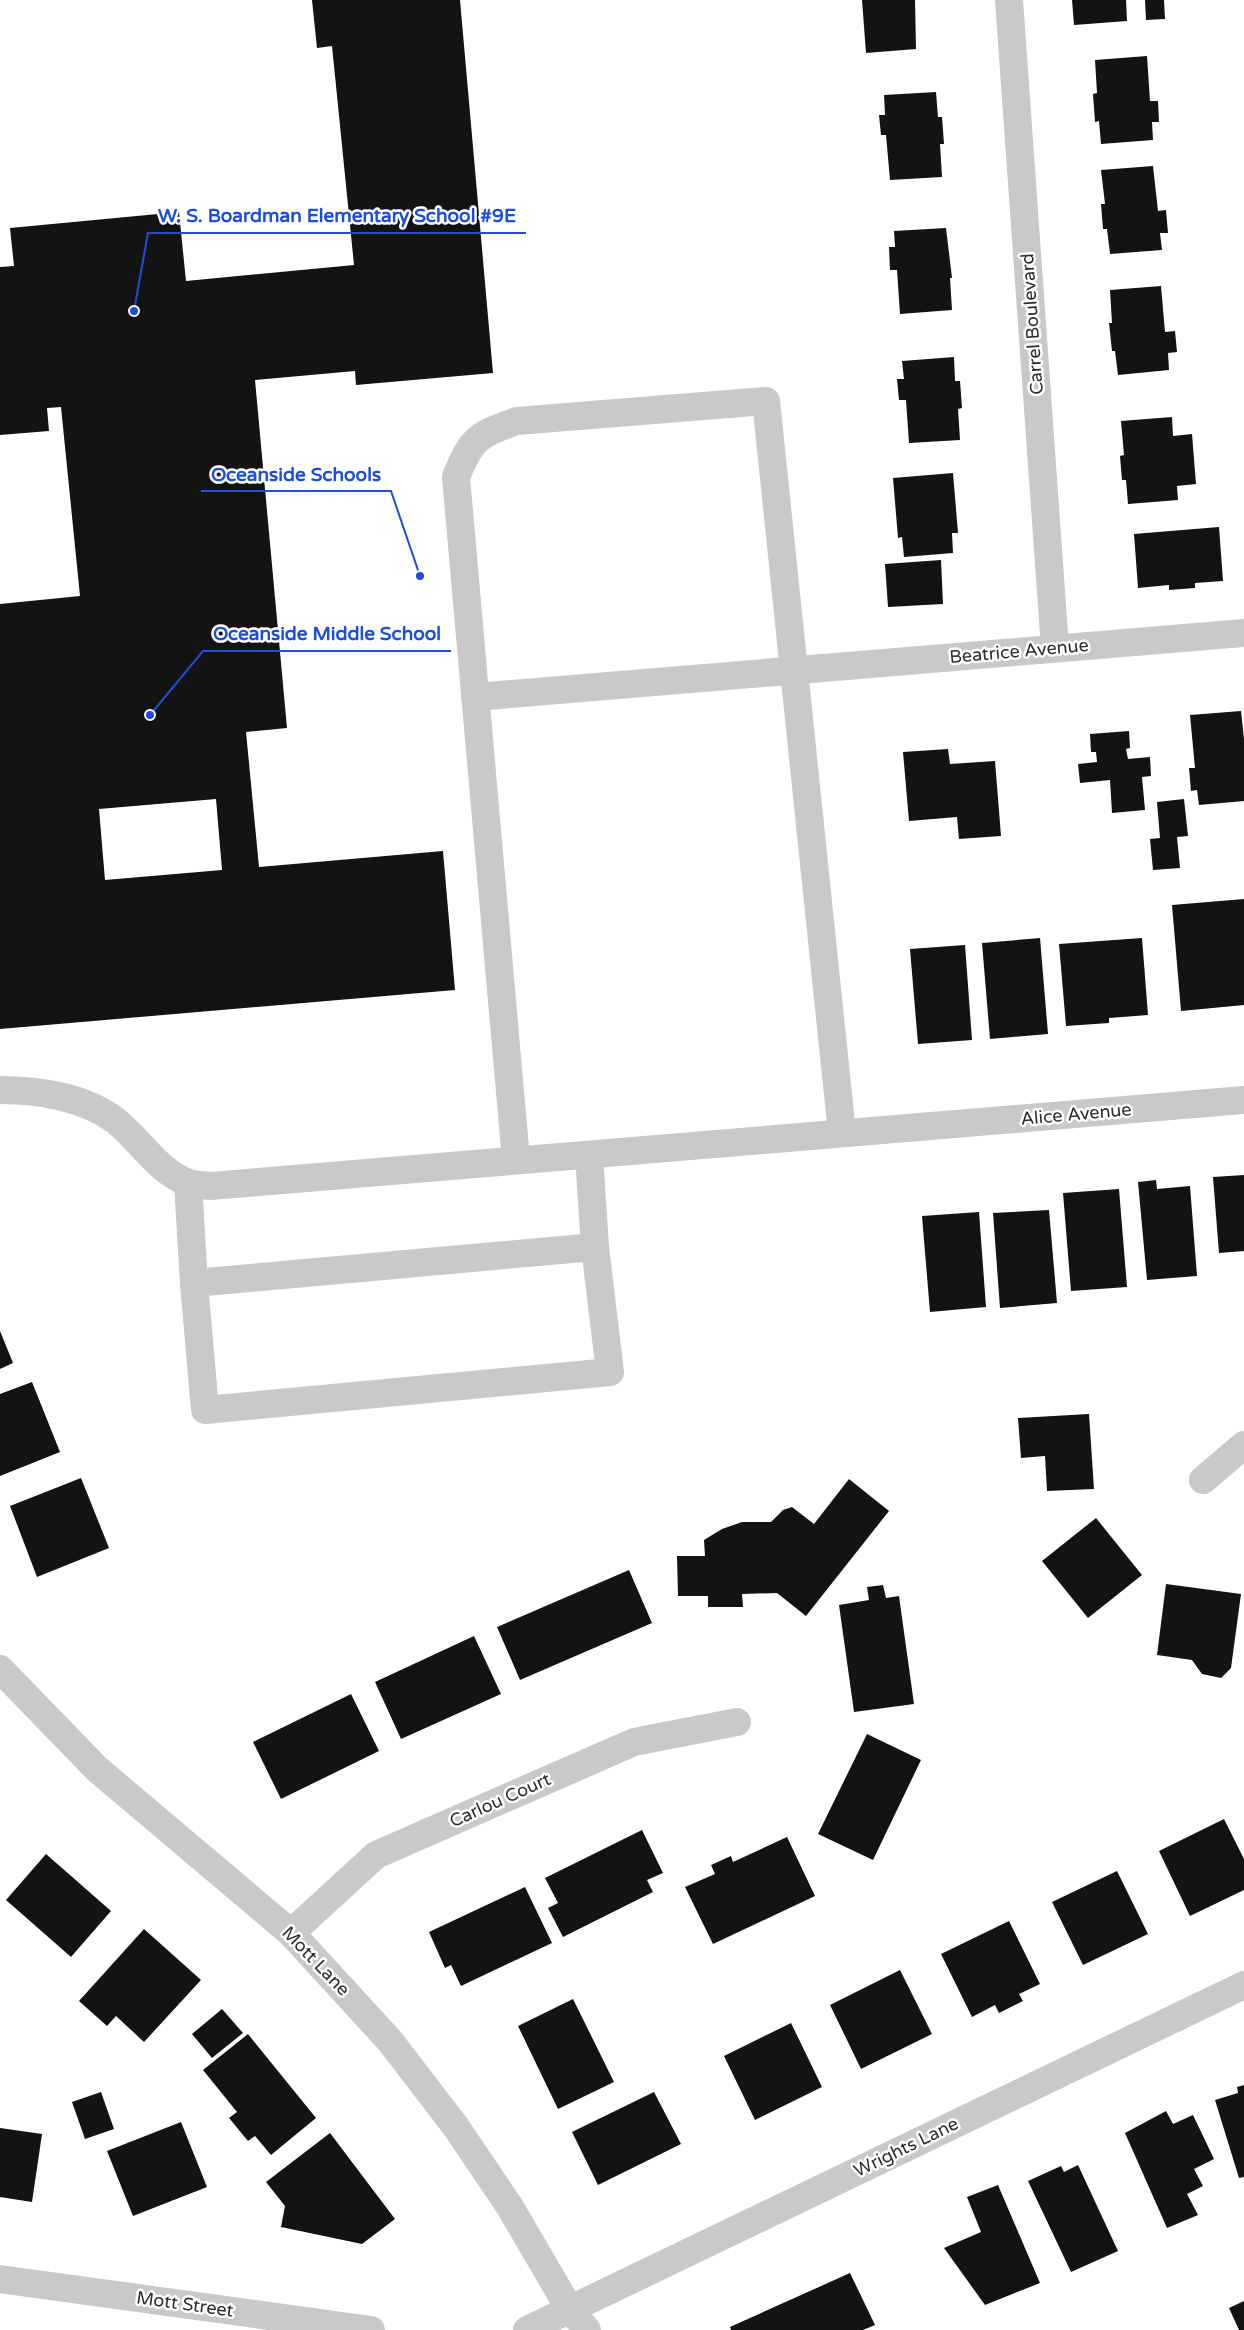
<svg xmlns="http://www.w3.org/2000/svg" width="1244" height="2330" viewBox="0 0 1244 2330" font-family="'Varela Round',sans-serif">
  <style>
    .building { fill: #131313; fill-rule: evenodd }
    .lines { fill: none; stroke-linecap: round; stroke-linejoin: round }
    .minor { stroke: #c9c9c9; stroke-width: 28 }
    .labels { text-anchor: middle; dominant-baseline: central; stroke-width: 5; stroke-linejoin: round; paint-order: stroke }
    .street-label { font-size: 18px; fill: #2c2c2c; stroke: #fff }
    .leader { fill: none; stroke: #1d4ed8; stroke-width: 2 }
    .callout-dot { fill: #1d4ed8; stroke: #fff; stroke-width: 2 }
    .callout-label { font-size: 19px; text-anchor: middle; font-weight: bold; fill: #1d4ed8; stroke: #fff; stroke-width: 5; stroke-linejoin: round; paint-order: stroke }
  </style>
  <rect width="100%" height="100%" fill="#fff"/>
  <g class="building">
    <path d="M312,0H460L493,373L356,385L355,371L255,380L287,728L246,732L259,867L443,851L455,990L0,1029V604L80,596L61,407L47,408L49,431L0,435V267L14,266L10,228L179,212L186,281L354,265L332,46L317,48ZM216,799L222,870L105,880L99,809Z"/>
    <polygon points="862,0 915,0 916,49 866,53"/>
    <polygon points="1072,0 1126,0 1127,21 1074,25"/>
    <polygon points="1145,0 1164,0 1165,19 1146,20"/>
    <polygon points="1147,56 1150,101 1158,101 1159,122 1152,122 1153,140 1101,144 1099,121 1095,122 1093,94 1097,93 1095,60"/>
    <polygon points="936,92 938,117 942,117 944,144 940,144 942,177 890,180 886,135 881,135 879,115 885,115 884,95"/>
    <polygon points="1153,166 1158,211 1166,210 1168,233 1160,233 1162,250 1110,254 1107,229 1103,229 1101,204 1105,204 1101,170"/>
    <polygon points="946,228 952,278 950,278 952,310 900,314 897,270 890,270 889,247 895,247 894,231"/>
    <polygon points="1161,286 1165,332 1175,331 1177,352 1168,353 1169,370 1118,375 1115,351 1112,351 1109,323 1112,323 1110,290"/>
    <polygon points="954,357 955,381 960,381 962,408 958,409 960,440 909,443 906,400 899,400 897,379 904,379 902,361"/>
    <polygon points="1172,417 1173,436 1192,434 1196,484 1177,486 1178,500 1128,504 1126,480 1122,480 1120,456 1124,455 1121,421"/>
    <polygon points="953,473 958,533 952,533 953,553 904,557 902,537 898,538 893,478"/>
    <polygon points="1219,527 1223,581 1195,583 1195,588 1169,590 1169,585 1138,588 1134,534"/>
    <polygon points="941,560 943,604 888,607 885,564"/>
    <polygon points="1241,711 1244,739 1244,801 1199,805 1197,790 1191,791 1189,768 1195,768 1190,715"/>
    <polygon points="1129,731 1130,748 1126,749 1128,759 1150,757 1151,776 1142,777 1145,810 1112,813 1110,780 1080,783 1078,764 1097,762 1096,752 1091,752 1090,734"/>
    <polygon points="948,749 950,764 995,761 1001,836 959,839 957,817 909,821 903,752"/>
    <polygon points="1184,799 1188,836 1177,837 1180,868 1153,870 1150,839 1160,838 1157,802"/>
    <polygon points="1244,899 1244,1005 1181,1011 1172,905"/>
    <polygon points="1040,938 1048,1034 990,1039 982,943"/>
    <polygon points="1142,938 1148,1015 1109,1018 1109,1023 1066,1026 1059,944"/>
    <polygon points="965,945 972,1040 918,1044 910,949"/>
    <polygon points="1244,1175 1244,1251 1219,1253 1213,1177"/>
    <polygon points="1156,1180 1157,1189 1190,1186 1197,1276 1147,1280 1138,1182"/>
    <polygon points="1119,1189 1127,1287 1071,1291 1063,1193"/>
    <polygon points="1049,1210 1057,1303 1000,1308 993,1213"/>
    <polygon points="979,1212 986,1307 930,1312 922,1216"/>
    <polygon points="0,1331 13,1363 0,1369"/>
    <polygon points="32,1382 60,1452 0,1476 0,1394"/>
    <polygon points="1089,1414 1094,1489 1047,1491 1045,1456 1021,1458 1018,1418"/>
    <polygon points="81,1478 109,1548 37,1577 10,1506"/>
    <polygon points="849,1479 889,1511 806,1616 777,1593 742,1594 743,1607 708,1607 708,1596 678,1596 677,1556 705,1556 704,1540 722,1529 742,1522 771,1522 783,1510 792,1507 814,1524"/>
    <polygon points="1096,1518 1142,1575 1088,1618 1042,1561"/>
    <polygon points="629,1570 652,1623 520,1680 497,1627"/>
    <polygon points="1166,1584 1241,1594 1231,1668 1221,1678 1202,1674 1192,1660 1157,1655"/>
    <polygon points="883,1585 886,1598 899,1596 914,1704 854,1712 839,1605 869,1600 867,1587"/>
    <polygon points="474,1636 501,1694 401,1739 375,1682"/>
    <polygon points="351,1694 379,1751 281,1799 253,1742"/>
    <polygon points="867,1734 921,1760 873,1860 818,1834"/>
    <polygon points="1224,1819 1244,1859 1244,1890 1190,1916 1159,1851"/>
    <polygon points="642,1830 663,1873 647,1880 653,1892 563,1937 548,1908 558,1903 545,1878"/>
    <polygon points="787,1837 815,1896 713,1944 685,1887 715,1874 711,1865 731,1856 733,1862"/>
    <polygon points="46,1854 111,1911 71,1957 6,1900"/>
    <polygon points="1117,1871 1148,1934 1083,1965 1052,1902"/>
    <polygon points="525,1887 552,1943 461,1986 451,1965 445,1968 429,1932"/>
    <polygon points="1009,1921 1040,1984 1019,1994 1023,2001 999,2013 995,2005 972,2017 941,1954"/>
    <polygon points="144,1929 201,1980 144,2042 116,2016 107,2026 79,2001"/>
    <polygon points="900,1970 932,2034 861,2069 830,2005"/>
    <polygon points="573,1999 614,2082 558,2109 518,2026"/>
    <polygon points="222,2009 243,2033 212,2058 192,2034"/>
    <polygon points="791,2023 822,2087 755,2120 724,2056"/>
    <polygon points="248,2034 316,2118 271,2155 255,2136 248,2141 229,2118 237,2112 203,2070"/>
    <polygon points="1244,2085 1244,2177 1239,2178 1215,2100 1238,2093 1237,2087"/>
    <polygon points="101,2092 114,2129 85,2139 72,2102"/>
    <polygon points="654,2092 681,2144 598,2185 572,2132"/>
    <polygon points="1166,2111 1173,2124 1193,2115 1214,2159 1194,2169 1203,2186 1187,2194 1198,2215 1167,2228 1125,2133"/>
    <polygon points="181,2122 207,2187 133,2216 107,2151"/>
    <polygon points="0,2128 42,2134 32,2202 0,2197"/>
    <polygon points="330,2133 395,2219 362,2244 281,2227 285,2206 266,2182"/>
    <polygon points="1078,2165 1118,2251 1071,2272 1028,2181 1061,2166 1064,2172"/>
    <polygon points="998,2185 1040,2283 985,2305 944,2248 981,2232 967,2197"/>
    <polygon points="850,2273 875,2325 863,2330 731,2330 730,2327"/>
    <polygon points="1244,2301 1244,2330 1239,2330 1229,2308"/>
  </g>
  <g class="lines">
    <g class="minor">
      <polyline points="1009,0 1055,648"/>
      <polyline points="475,697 1244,633"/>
      <path d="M0,1090C39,1090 85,1097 116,1121C140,1140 159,1173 189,1183C195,1185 204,1185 211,1186L1244,1100"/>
      <polyline points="589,1155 595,1247 610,1372 205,1410 194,1283 595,1247"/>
      <path d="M516,1160L456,477C472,437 478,435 517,421L766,401L842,1133"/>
      <polyline points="188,1183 194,1283"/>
      <polyline points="1203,1480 1244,1445"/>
      <polyline points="0,1669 97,1769 291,1933 390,2041 456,2127 510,2207 569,2308 587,2330"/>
      <polyline points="291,1933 376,1855 634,1742 737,1722"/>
      <polyline points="0,2279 371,2330"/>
      <polyline points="527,2330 1244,1985"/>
    </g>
  </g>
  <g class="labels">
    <g class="street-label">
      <text transform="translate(1032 324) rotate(-94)">Carrel Boulevard</text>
      <text transform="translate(1019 651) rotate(-5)">Beatrice Avenue</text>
      <text transform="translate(1076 1114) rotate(-5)">Alice Avenue</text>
      <text transform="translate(500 1800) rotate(-24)">Carlou Court</text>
      <text transform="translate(316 1961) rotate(46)">Mott Lane</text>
      <text transform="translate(906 2147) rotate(-26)">Wrights Lane</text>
      <text transform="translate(185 2304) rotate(8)">Mott Street</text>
    </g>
  </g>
  <path class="leader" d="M134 311L148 233H526M420 576L391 491H201M150 715L203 651H451"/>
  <g class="callout-dot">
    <circle cx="134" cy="311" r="5"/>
    <circle cx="420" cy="576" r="5"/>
    <circle cx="150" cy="715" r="5"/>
  </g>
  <g class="callout-label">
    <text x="337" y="222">W. S. Boardman Elementary School #9E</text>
    <text x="296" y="481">Oceanside Schools</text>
    <text x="327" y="640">Oceanside Middle School</text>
  </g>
</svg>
